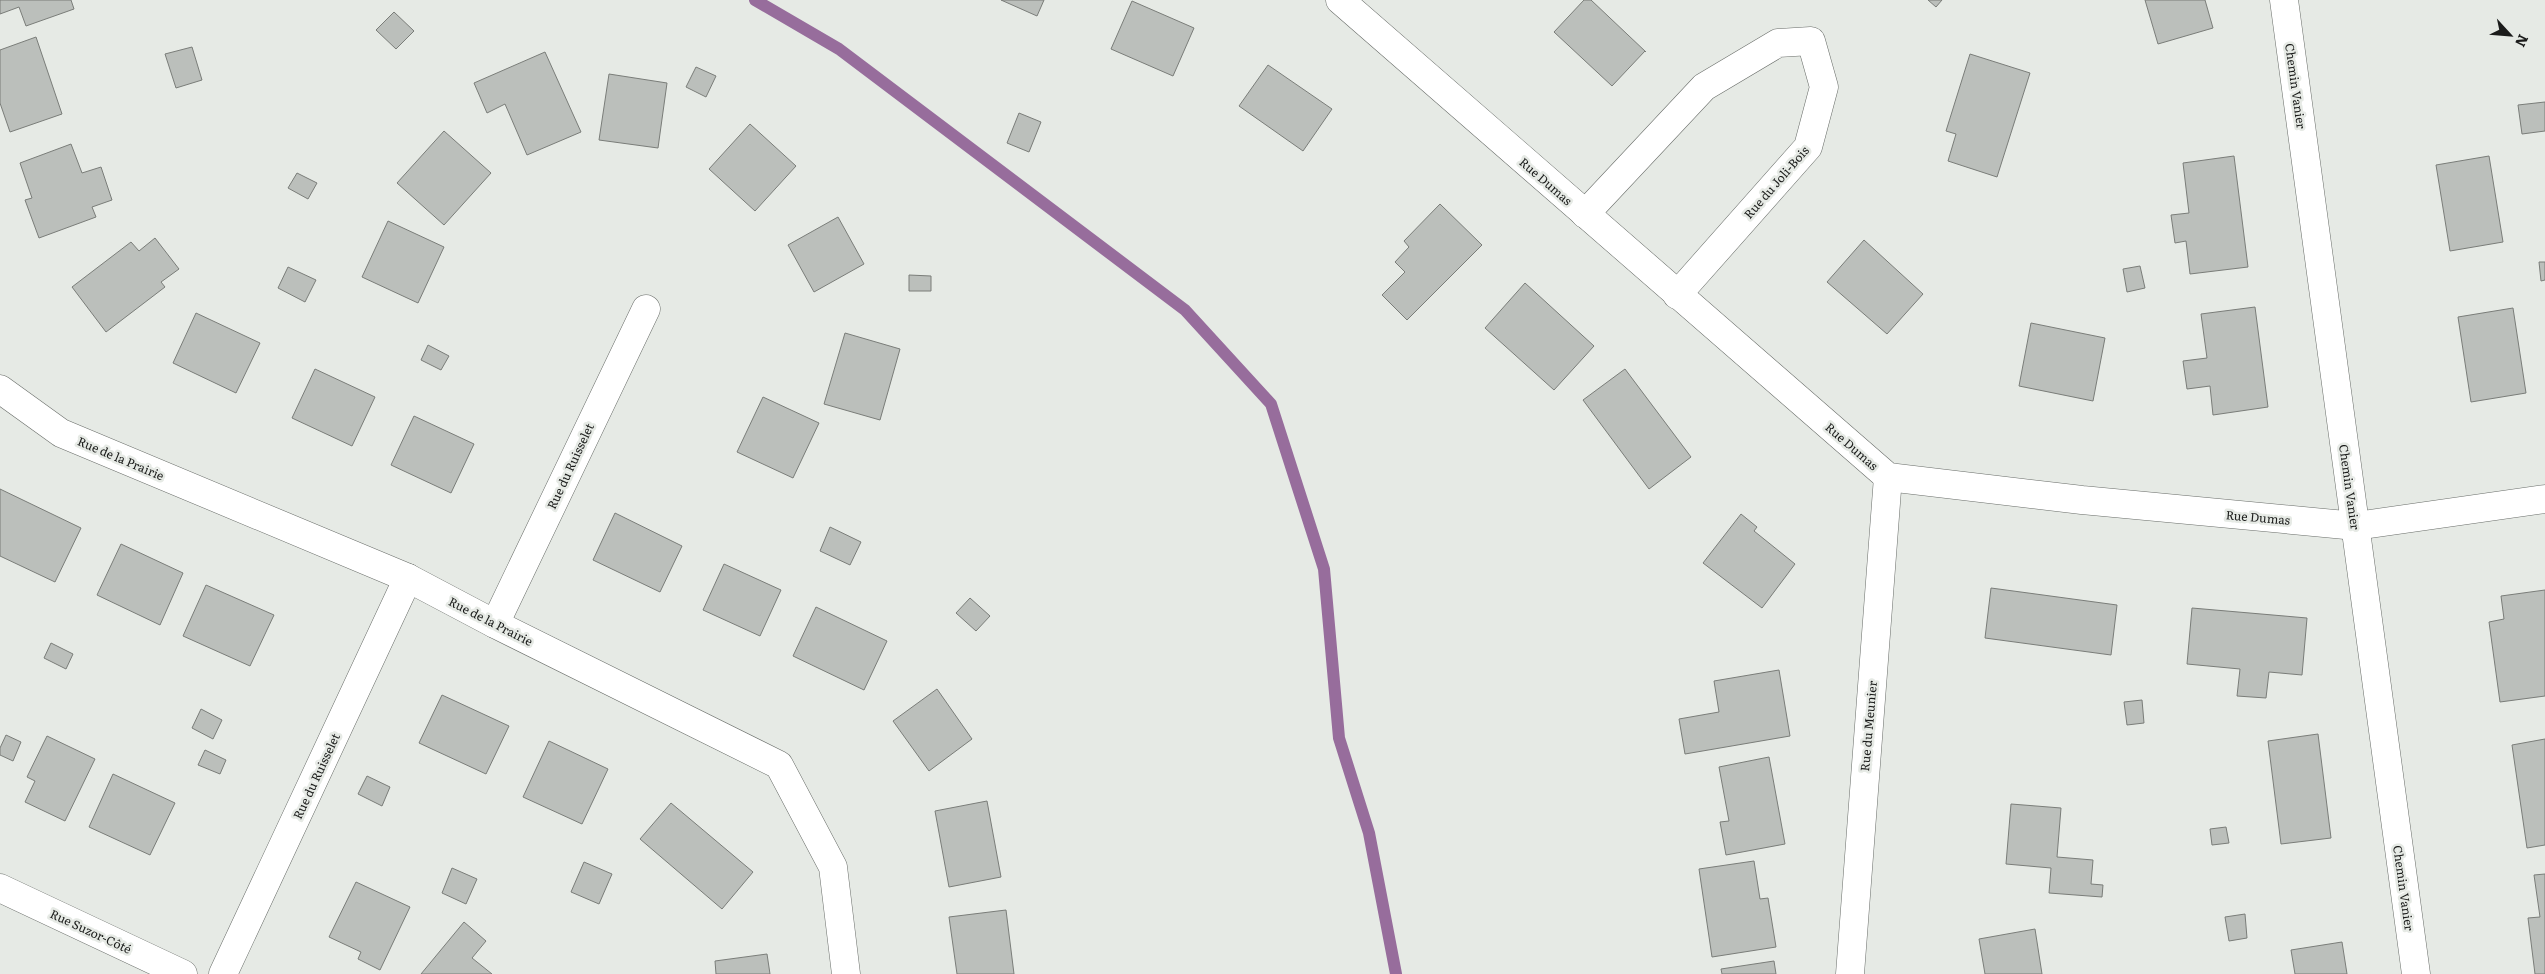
<svg xmlns="http://www.w3.org/2000/svg" width="2545" height="974" viewBox="0 0 2545 974" font-family="Literata,serif">
  <style>
    .lines { fill: none; stroke-linecap: round; stroke-linejoin: round }
    .stream { stroke: #976d9c; stroke-width: 12 }
    .building { fill: #bbbfbb; stroke: #7a7d79 }
    .minor-casing { stroke: #696d69; stroke-width: 29 }
    .minor { stroke: #fff; stroke-width: 28 }
    .labels { text-anchor: middle; dominant-baseline: central; stroke-width: 5; stroke-linejoin: round; paint-order: stroke }
    .street-label { font-size: 12px; fill: #1b1c1b; stroke: #e6eae5 }
  </style>
  <rect width="100%" height="100%" fill="#e6eae5"/>
  <g class="lines">
    <polyline class="stream" points="755,0 839,49 1185,310 1271,404 1324,569 1339,738 1369,833 1396,974"/>
  </g>
  <g class="building">
    <polygon points="0,0 71,0 74,9 26,26 19,7 0,14"/>
    <polygon points="1001,0 1044,0 1037,16"/>
    <polygon points="1584,0 1591,0 1646,52 1645,51 1612,86 1554,32"/>
    <polygon points="1928,0 1942,0 1936,7"/>
    <polygon points="2145,0 2205,0 2213,28 2158,44"/>
    <polygon points="1132,1 1194,28 1173,76 1111,49"/>
    <polygon points="394,12 414,31 396,49 376,30"/>
    <polygon points="36,37 62,114 10,132 0,103 0,50"/>
    <polygon points="192,47 202,80 176,88 165,54"/>
    <polygon points="545,52 581,132 527,155 505,104 487,113 474,83"/>
    <polygon points="1970,54 2030,73 1997,177 1948,161 1956,134 1946,131"/>
    <polygon points="1268,65 1332,109 1303,151 1239,106"/>
    <polygon points="696,67 716,76 706,97 686,87"/>
    <polygon points="609,74 667,83 658,148 599,140"/>
    <polygon points="2545,102 2545,131 2522,134 2518,105"/>
    <polygon points="1019,113 1041,122 1029,152 1007,143"/>
    <polygon points="750,124 796,166 755,211 709,169"/>
    <polygon points="444,131 491,173 444,225 397,183"/>
    <polygon points="71,144 82,173 101,167 112,200 92,207 96,217 39,238 25,200 32,198 20,163"/>
    <polygon points="2234,156 2248,267 2190,274 2186,241 2175,243 2171,215 2189,213 2183,163"/>
    <polygon points="2489,156 2503,242 2450,251 2436,165"/>
    <polygon points="297,173 317,183 308,199 288,188"/>
    <polygon points="1440,204 1482,245 1407,320 1382,295 1405,272 1395,262 1409,247 1404,241"/>
    <polygon points="838,217 864,264 814,292 788,245"/>
    <polygon points="388,221 444,247 418,303 362,277"/>
    <polygon points="155,238 179,269 161,282 165,287 106,332 72,287 131,242 139,251"/>
    <polygon points="1864,240 1923,294 1887,334 1827,282"/>
    <polygon points="2539,262 2545,262 2545,280 2541,281"/>
    <polygon points="2140,266 2145,288 2127,292 2123,269"/>
    <polygon points="288,267 316,280 305,302 278,288"/>
    <polygon points="909,275 931,276 931,291 909,291"/>
    <polygon points="1525,283 1594,346 1554,390 1485,328"/>
    <polygon points="2255,307 2268,407 2213,415 2210,386 2187,389 2183,361 2207,358 2201,314"/>
    <polygon points="2513,308 2526,393 2471,402 2458,317"/>
    <polygon points="196,313 260,343 236,393 173,363"/>
    <polygon points="2031,323 2105,338 2093,401 2019,386"/>
    <polygon points="845,333 900,349 880,420 824,404"/>
    <polygon points="428,345 449,356 441,370 421,360"/>
    <polygon points="315,369 375,397 352,446 292,418"/>
    <polygon points="1625,369 1691,457 1649,489 1583,400"/>
    <polygon points="763,397 819,423 793,478 737,452"/>
    <polygon points="414,416 474,444 451,493 391,465"/>
    <polygon points="0,489 81,528 55,582 0,556"/>
    <polygon points="615,513 682,546 660,592 593,560"/>
    <polygon points="1741,514 1757,527 1754,531 1795,564 1762,608 1703,563"/>
    <polygon points="830,527 861,542 850,565 820,551"/>
    <polygon points="121,544 183,573 160,625 97,595"/>
    <polygon points="724,564 781,590 760,636 703,610"/>
    <polygon points="206,585 274,615 250,666 183,636"/>
    <polygon points="1991,588 2117,605 2111,655 1985,638"/>
    <polygon points="2545,590 2545,696 2500,702 2489,622 2504,619 2501,596"/>
    <polygon points="970,598 990,616 976,631 956,613"/>
    <polygon points="816,607 887,641 864,690 793,656"/>
    <polygon points="2192,608 2307,618 2302,675 2269,672 2266,698 2237,696 2240,669 2187,664"/>
    <polygon points="51,643 73,654 66,669 44,658"/>
    <polygon points="1779,670 1790,736 1685,754 1679,719 1719,712 1714,681"/>
    <polygon points="937,689 972,739 929,771 893,721"/>
    <polygon points="442,695 509,726 486,774 419,743"/>
    <polygon points="2142,700 2144,723 2127,725 2124,702"/>
    <polygon points="201,709 222,720 213,739 192,728"/>
    <polygon points="2318,734 2331,838 2281,844 2268,741"/>
    <polygon points="6,735 21,742 13,761 0,755 0,748"/>
    <polygon points="47,736 95,759 65,821 25,802 35,781 27,777"/>
    <polygon points="2545,739 2545,845 2527,848 2512,745"/>
    <polygon points="549,741 608,769 582,824 523,797"/>
    <polygon points="205,750 226,760 220,774 198,765"/>
    <polygon points="1769,757 1785,844 1726,855 1720,822 1729,821 1719,767"/>
    <polygon points="113,774 175,803 150,855 89,827"/>
    <polygon points="367,776 390,787 382,806 358,794"/>
    <polygon points="987,801 1001,877 949,887 935,811"/>
    <polygon points="671,803 753,872 722,909 640,839"/>
    <polygon points="2011,804 2061,808 2057,857 2093,860 2091,884 2103,885 2102,897 2049,893 2051,868 2006,864"/>
    <polygon points="2226,827 2229,843 2212,845 2210,829"/>
    <polygon points="1754,861 1760,899 1768,898 1776,947 1712,957 1699,869"/>
    <polygon points="584,862 612,874 599,904 571,892"/>
    <polygon points="452,868 477,879 466,904 442,893"/>
    <polygon points="2545,874 2545,974 2535,974 2528,918 2540,917 2534,875"/>
    <polygon points="356,882 410,907 380,970 358,959 361,952 329,937"/>
    <polygon points="1006,910 1014,974 957,974 949,917"/>
    <polygon points="2245,914 2247,938 2229,941 2225,917"/>
    <polygon points="464,922 486,941 472,958 492,974 421,974"/>
    <polygon points="2035,929 2042,974 1985,974 1979,939"/>
    <polygon points="2342,942 2347,974 2295,974 2291,950"/>
    <polygon points="767,954 770,974 716,974 715,961"/>
    <polygon points="1774,961 1776,974 1722,974 1721,969"/>
  </g>
  <g class="lines">
    <g class="minor-casing">
      <g id="minor">
        <polyline points="1340,0 1888,477 2082,500 2356,526 2545,499"/>
        <polyline points="2284,0 2416,974"/>
        <polyline points="1585,214 1704,87 1778,43 1811,41 1824,87 1808,147 1677,295"/>
        <polyline points="0,389 61,433 408,578 495,624 779,765 833,867 846,974"/>
        <polyline points="495,624 646,309"/>
        <polyline points="0,888 183,974"/>
        <polyline points="223,974 408,578"/>
        <polyline points="1850,974 1888,477"/>
      </g>
    </g>
    <use href="#minor" class="minor"/>
  </g>
  <g class="labels">
    <g class="street-label">
      <text transform="translate(2296 86) rotate(82)">Chemin Vanier</text>
      <text transform="translate(1546 181) rotate(41)">Rue Dumas</text>
      <text transform="translate(1776 182) rotate(-49)">Rue du Joli-Bois</text>
      <text transform="translate(1852 446) rotate(41)">Rue Dumas</text>
      <text transform="translate(121 458) rotate(23)">Rue de la Prairie</text>
      <text transform="translate(570 466) rotate(-65)">Rue du Ruisselet</text>
      <text transform="translate(2350 487) rotate(82)">Chemin Vanier</text>
      <text transform="translate(2258 517) rotate(5)">Rue Dumas</text>
      <text transform="translate(491 621) rotate(27)">Rue de la Prairie</text>
      <text transform="translate(1868 726) rotate(-85)">Rue du Meunier</text>
      <text transform="translate(316 776) rotate(-65)">Rue du Ruisselet</text>
      <text transform="translate(2404 888) rotate(82)">Chemin Vanier</text>
      <text transform="translate(91 931) rotate(25)">Rue Suzor-Côté</text>
    </g>
  </g>
  <g transform="translate(2510 35) rotate(116)" stroke="#e6eae5" stroke-width="4" paint-order="stroke">
  <path d="M0-4L9 19L0 12L-9 19Z" fill="#1b1c1b"/>
  <text y="-8" font-size="14" font-weight="bold" text-anchor="middle" fill="#1b1c1b">N</text>
  </g>
</svg>
